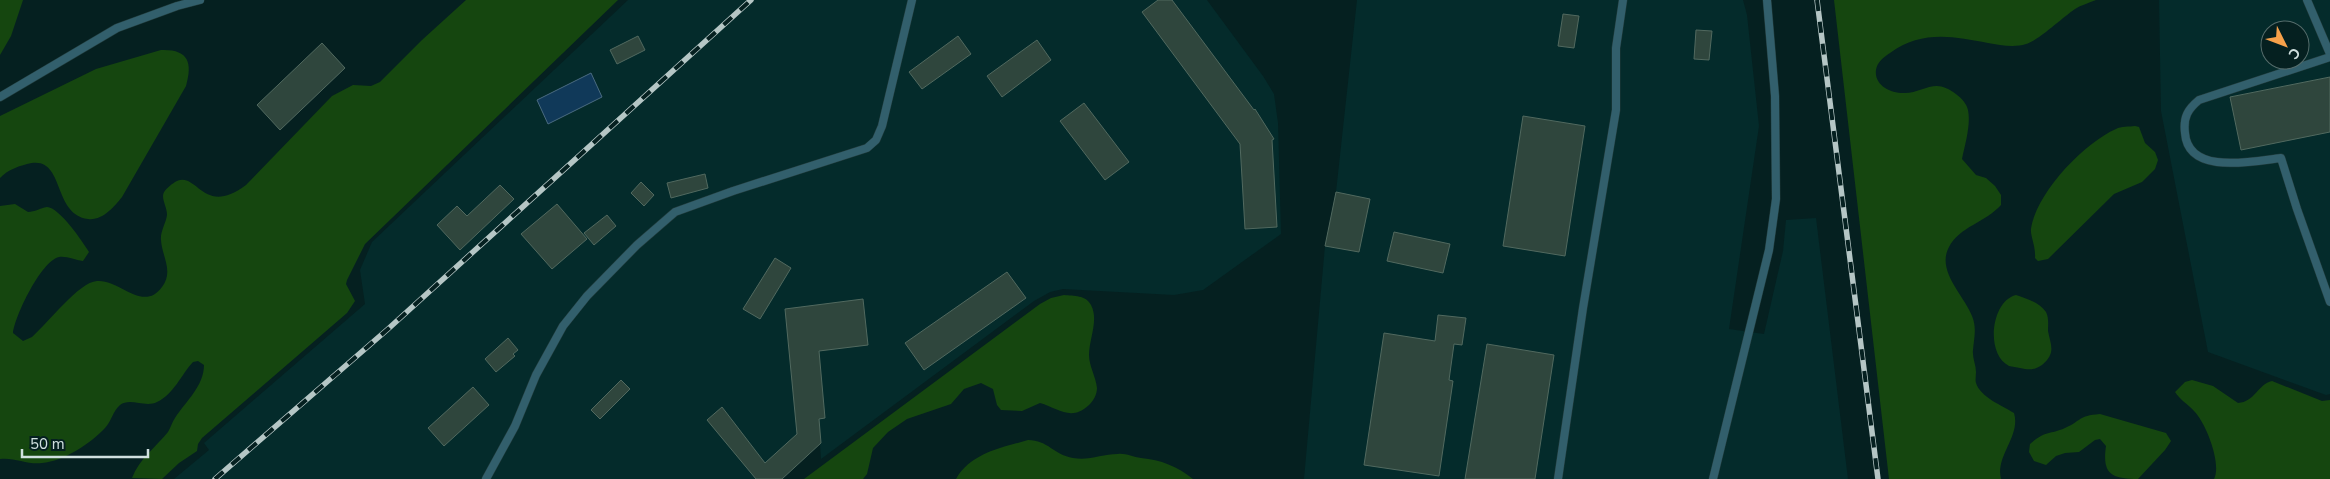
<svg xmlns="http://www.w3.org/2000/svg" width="2330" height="479" viewBox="0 0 2330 479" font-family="'Nunito Sans',sans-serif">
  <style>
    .built { fill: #042b2b; fill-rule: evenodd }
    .green { fill: #15460f }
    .water { fill: #103959; stroke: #4a6b81 }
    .building { fill: #2f463d; stroke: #51695f }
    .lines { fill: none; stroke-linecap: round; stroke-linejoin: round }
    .service-casing { stroke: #213b3b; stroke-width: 9 }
    .service { stroke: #325f6c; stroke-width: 8 }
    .rail-casing { stroke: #b5c6c5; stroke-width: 5.5 }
    .rail { stroke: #052020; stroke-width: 4; stroke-dasharray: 11; stroke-linecap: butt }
  </style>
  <rect width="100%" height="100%" fill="#052020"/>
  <g class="built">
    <polygon points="628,0 1207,0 1263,76 1274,94 1278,123 1281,234 1203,290 1174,295 1063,289 1050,292 1034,301 821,459 820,444 782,479 174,479 209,450 204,443 365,304 360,270 372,242"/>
    <polygon points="1357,0 1743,0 1747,15 1759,126 1729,329 1764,334 1783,251 1786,220 1816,218 1848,479 1304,479 1325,246 1336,192"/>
    <path d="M2159,0H2330V394L2326,395L2208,352L2161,111ZM2270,30H2300V60H2270Z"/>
  </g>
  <g class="green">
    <polygon points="0,0 23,0 11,36 0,55"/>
    <path d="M466,0H618L365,244L347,280L346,284L355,301L347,313L202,438L198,444L197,451L179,463L162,479L132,478C139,459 156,447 168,432C171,427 172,422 175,418C186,401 204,386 204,365L198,361L193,362C181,375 174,394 157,402C145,408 130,397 120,405C113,411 111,422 105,428C90,444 64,461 42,463C28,465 14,457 0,459V206L15,204L28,212C35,212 40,208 47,207C59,207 83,242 89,252L83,261C75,260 67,256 59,257C41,261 15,316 13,333L23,341L32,337C48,323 79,282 97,281C120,279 143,313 162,287C174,271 162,257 161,240C160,232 166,223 167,215C167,208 163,202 163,196C163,190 171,185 175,182C197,169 202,218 246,185L332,96L353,85L371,86L380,82L422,40Z"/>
    <path d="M1834,0H2096C2089,3 2081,5 2075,9C2063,17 2038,41 2026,44C2014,48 2000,45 1988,43C1953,36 1921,30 1890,53C1884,57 1877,62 1876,70C1874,85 1890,93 1903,93C1915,94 1926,86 1937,86C1948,86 1966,99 1968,110C1971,125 1965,144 1962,159L1976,175L1986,178L1995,186L2001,195V205C1986,222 1959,227 1949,247C1936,271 1964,295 1972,316C1977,328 1974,338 1973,350C1972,357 1976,365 1976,372C1976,376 1975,380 1976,383C1980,397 2003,406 2014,413C2021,436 1995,456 2001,479H1889Z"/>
    <path d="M161,50C188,49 193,62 186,86L122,197C114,207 102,221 88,219C51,214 66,153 27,164C16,167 8,170 0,178V116L96,69Z"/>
    <path d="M2135,126L2139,127L2145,143L2155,152L2158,160L2155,169L2142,182L2114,194L2048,259L2038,261L2035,258C2036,247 2030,235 2031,229C2036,193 2084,143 2116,129C2121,126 2129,127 2135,126Z"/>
    <path d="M1064,295C1074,296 1086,295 1091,305C1099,320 1089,339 1089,355C1089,366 1096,377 1097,388C1097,395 1093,401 1089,405C1071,422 1058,408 1040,403L1022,411L1001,410L997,405L993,389L981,383L964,389L951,404L907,419L888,432L873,448L867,474L863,479H804L1040,304L1051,298Z"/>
    <path d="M2016,295C2027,299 2039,302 2046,312C2049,318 2048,325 2048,331C2051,346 2056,353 2042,365C2035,370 2029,370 2020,368C2017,367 2012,367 2009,366C1985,354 1991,301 2016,295Z"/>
    <path d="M2192,380L2213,386L2238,403C2255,402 2258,384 2272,381L2322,401L2330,400V479H2214C2222,464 2206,423 2194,411C2188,404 2180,400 2175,392L2185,382Z"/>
    <path d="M2100,414L2166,433L2171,441L2165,450L2138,479C2111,479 2102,474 2106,446L2100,439L2095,440L2079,452L2065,453L2056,456L2046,465L2034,461L2029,452L2030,444C2046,430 2049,435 2065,428C2083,420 2077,416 2100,414Z"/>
    <path d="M1028,440C1048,440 1054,455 1073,458C1089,461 1102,454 1118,454C1125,453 1133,457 1141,458C1161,460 1177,466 1193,479H956C971,453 1001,448 1028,440Z"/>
  </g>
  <polygon class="water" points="591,73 602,97 548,124 537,100"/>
  <g class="building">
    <polygon points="1158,0 1172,0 1254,110 1255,109 1274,139 1272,140 1277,227 1245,229 1240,144 1142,12"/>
    <polygon points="1563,14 1579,16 1574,48 1558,46"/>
    <polygon points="1696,30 1712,31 1709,60 1694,59"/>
    <polygon points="638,36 645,50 617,64 610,50"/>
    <polygon points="958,36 971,54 922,89 909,72"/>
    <polygon points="1037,40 1051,60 1002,97 987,76"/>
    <polygon points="322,43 345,68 280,130 257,105"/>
    <polygon points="2330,77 2330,132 2241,150 2230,97"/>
    <polygon points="1084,103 1129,162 1105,180 1060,121"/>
    <polygon points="1523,116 1585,126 1565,256 1503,246"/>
    <polygon points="705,174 708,188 671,198 667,183"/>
    <polygon points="641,182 654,195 644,206 631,193"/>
    <polygon points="500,185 514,199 460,250 437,225 457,206 467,216"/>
    <polygon points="1336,192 1370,199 1359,252 1325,246"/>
    <polygon points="557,204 587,239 552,269 521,234"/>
    <polygon points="607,215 616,226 594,245 584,233"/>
    <polygon points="1394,232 1450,244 1443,273 1387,261"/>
    <polygon points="775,258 791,268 760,319 743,309"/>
    <polygon points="1007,272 1026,298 924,370 905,343"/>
    <polygon points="863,299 868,345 819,351 825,418 819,419 821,443 782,479 756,479 707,420 722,407 765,463 797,434 785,309"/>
    <polygon points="1438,315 1466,318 1462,345 1454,344 1449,380 1453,381 1439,476 1364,465 1384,333 1435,341"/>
    <polygon points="508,338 518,350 513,354 515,356 496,372 485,359"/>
    <polygon points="1487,344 1554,355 1535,479 1465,479"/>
    <polygon points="621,380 630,389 600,419 591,410"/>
    <polygon points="473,387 489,405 444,446 428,428"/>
  </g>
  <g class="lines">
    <g class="service-casing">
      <g id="service">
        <polyline points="2307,0 2330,54"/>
        <path d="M2330,57L2199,100C2188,109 2183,117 2185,133C2188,176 2254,161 2281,158L2297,209L2330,302"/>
        <polyline points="0,97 117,28 177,6 200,0"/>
        <polyline points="486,479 515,426 536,375 563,326 587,296 637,245 675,212 733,191 867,148 876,140 882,126 912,0"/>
        <polyline points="1558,479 1583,308 1616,110 1616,48 1623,0"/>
        <polyline points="1713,479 1769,250 1776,199 1775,96 1767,0"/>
      </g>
    </g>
    <use href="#service" class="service"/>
    <g class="rail-casing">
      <g id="rail">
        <polyline points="1817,0 1878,479"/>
        <polyline points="215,479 388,329 751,0"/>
      </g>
    </g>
    <use href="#rail" class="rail"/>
  </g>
  <g transform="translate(2285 45) rotate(132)"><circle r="24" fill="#052020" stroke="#566d6c"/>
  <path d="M0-4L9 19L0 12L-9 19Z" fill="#f7a14a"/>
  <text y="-8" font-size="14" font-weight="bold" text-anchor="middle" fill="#d0e0df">С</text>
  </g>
  <path d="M22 449v8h126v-8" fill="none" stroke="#d0e0df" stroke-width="2.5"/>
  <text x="30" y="449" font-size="15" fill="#d0e0df" stroke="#052020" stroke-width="4" paint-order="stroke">50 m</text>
</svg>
